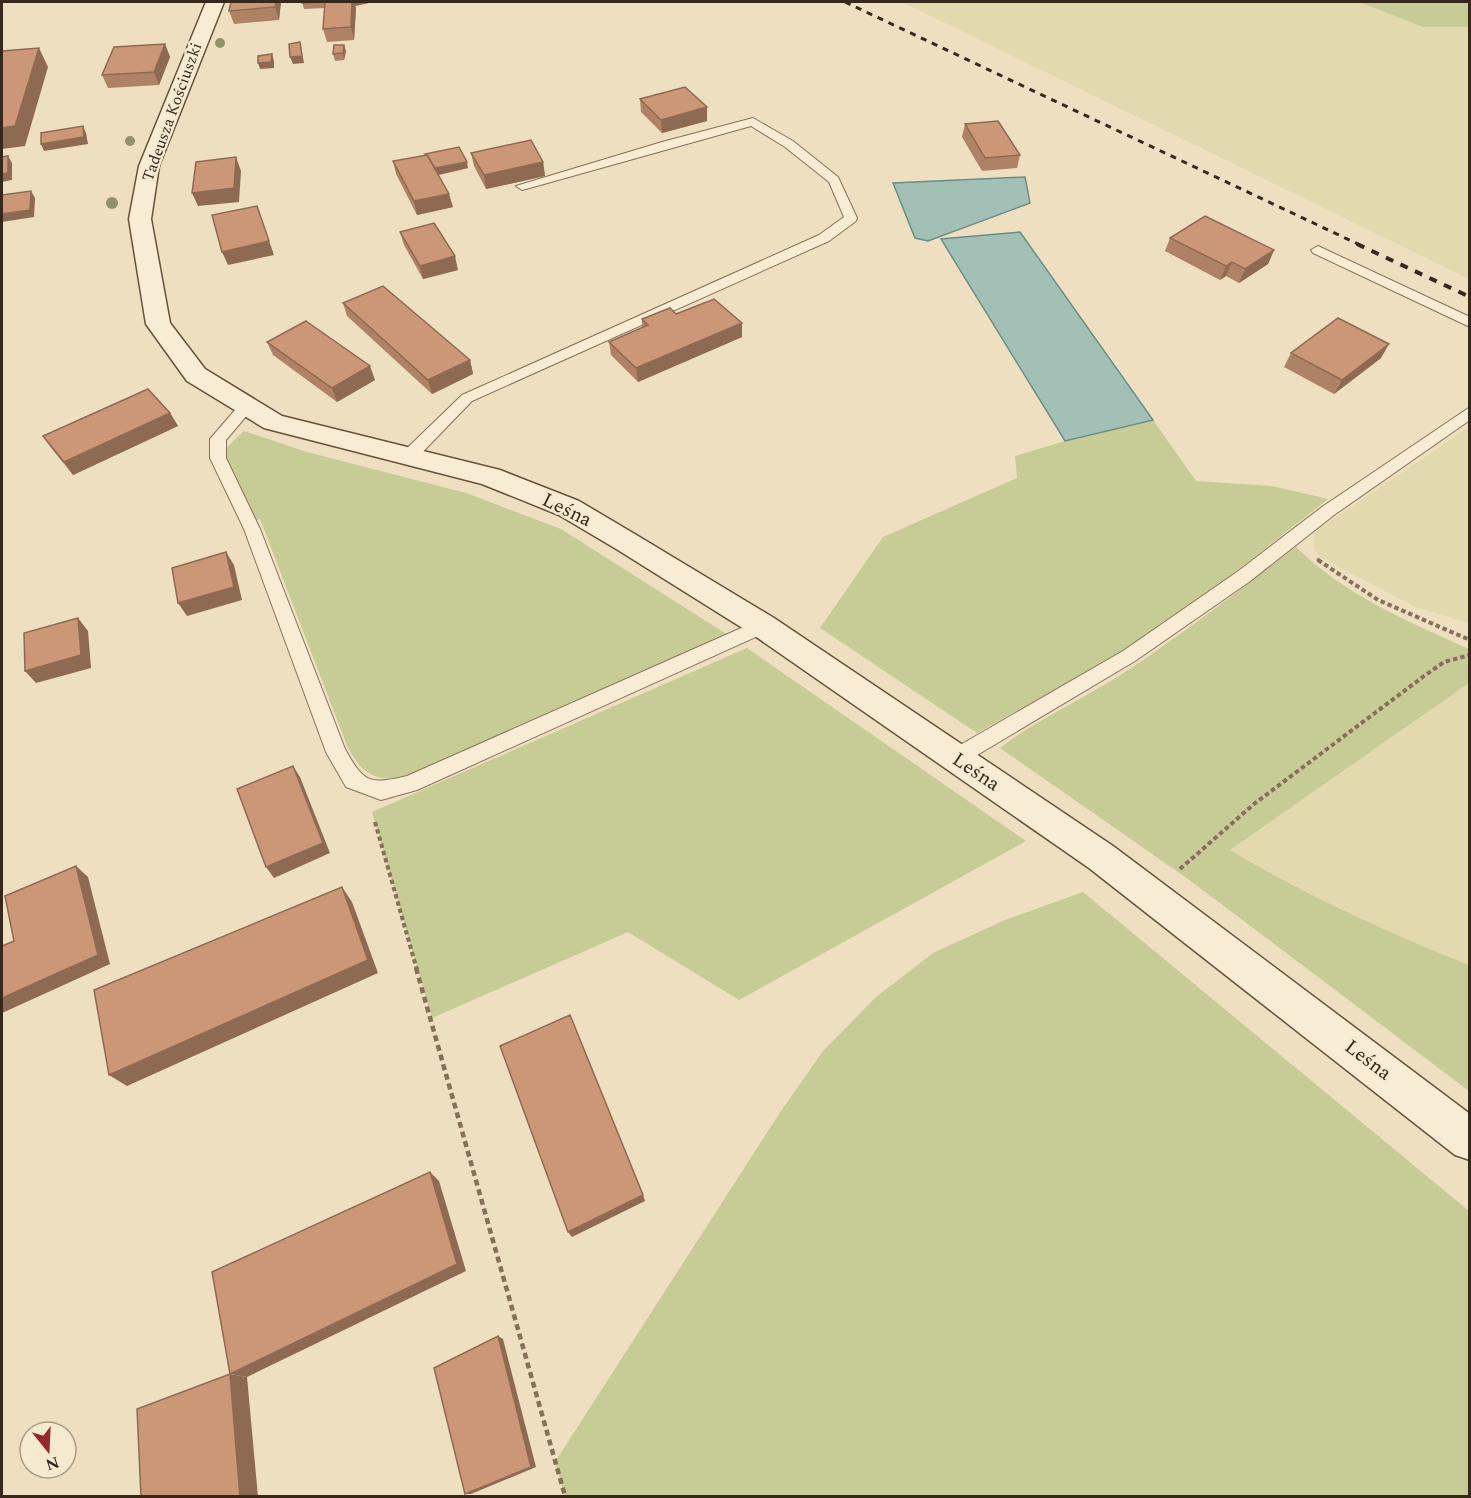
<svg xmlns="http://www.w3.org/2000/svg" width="1471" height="1498" viewBox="0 0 1471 1498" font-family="Spectral,serif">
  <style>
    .farmland { fill: #e3d9ae }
    .green { fill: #c7cb95 }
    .water { fill: #a3c0b7; stroke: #6b8e84; stroke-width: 1.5 }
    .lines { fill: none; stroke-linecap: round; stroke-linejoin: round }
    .lane-casing { stroke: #877059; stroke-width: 2 }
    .secondary-casing { stroke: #68513c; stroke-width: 3 }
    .path-far2 { stroke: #877059; stroke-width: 3; stroke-dasharray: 4 2; stroke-linecap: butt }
    .path-far1 { stroke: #877059; stroke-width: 4; stroke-dasharray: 4.5 3; stroke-linecap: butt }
    .path { stroke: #877059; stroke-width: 4.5; stroke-dasharray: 6 4; stroke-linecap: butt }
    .lane { fill: #f8ecd4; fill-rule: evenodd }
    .secondary { fill: #f8ecd4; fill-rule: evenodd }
    .rail-far1 { stroke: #36281d; stroke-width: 3; stroke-dasharray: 6 6; stroke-linecap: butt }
    .rail { stroke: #36281d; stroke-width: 4; stroke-dasharray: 8 8; stroke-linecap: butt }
    .tree { fill: #93926b }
    .wall { fill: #af8266 }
    .shaded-wall { fill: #8f6a53 }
    .building { fill: #cc9777; stroke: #8f6a53; stroke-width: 1.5 }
    .labels { text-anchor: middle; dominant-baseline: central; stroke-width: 5; stroke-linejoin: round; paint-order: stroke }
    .far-street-label { font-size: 16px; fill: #36281d; stroke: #f5e9d0 }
    .street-label { font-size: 20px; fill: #36281d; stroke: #f5e9d0 }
  </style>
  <rect width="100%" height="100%" fill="#eedfc1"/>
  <g class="farmland">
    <polygon points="902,2 1359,2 1423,27 1469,27 1469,279"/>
    <polygon points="1469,427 1469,623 1415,607 1322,558 1314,550 1314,532"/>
    <polygon points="1469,683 1469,965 1385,931 1300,890 1230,850"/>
  </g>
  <g class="green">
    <polygon points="1359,2 1469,2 1469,27 1423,27"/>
    <polygon points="1153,420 1196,481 1272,486 1328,499 1231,575 1121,652 977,733 820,628 883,537 1017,478 1015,456 1065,441"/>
    <path d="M244,431L307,452L466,493L561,529L728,635L416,772C383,784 365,780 348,748L260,519L255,521L226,461L224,450Z"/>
    <path d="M1296,547C1343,594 1409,622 1469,649V683L1230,850C1307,896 1387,932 1469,965V1091L1188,879L1000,748C1039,718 1084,699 1125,672C1184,633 1240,590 1296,547Z"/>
    <polygon points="747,648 1026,841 739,1000 628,932 432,1018 372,812"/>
    <polygon points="1083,892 1469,1211 1469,1496 565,1496 555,1462 779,1114 823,1051 876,997 933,953 1005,920"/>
  </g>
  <g class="water">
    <polygon points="1025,177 1030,203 928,241 915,238 893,183"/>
    <polygon points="1020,232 1153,420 1065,441 941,239"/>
  </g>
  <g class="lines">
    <g class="lane-casing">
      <g id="lane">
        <polygon points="753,118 793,141 838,177 857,218 856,221 829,241 472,401 414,461 402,461 400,457 402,453 462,395 819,235 844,217 829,182 785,147 751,126 526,189 522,190 516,186 662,142"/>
        <polygon points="1318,246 1470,317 1470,327 1313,253 1311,250"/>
        <path d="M246,402L254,407L226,440V458L260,529L345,749C364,783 369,785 407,776L757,621H769L772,626L769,631L417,790L381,800L346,787L326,752L244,529L210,458V439L241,403Z"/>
        <polygon points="1470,407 1470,420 1334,515 1249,582 1135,661 962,764 955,766 948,764 945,758 948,752 1123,651 1237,572 1322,507"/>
      </g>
    </g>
    <g class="secondary-casing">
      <polygon id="secondary" points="206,2 224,2 159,166 151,219 170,323 205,369 282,416 500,470 579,501 638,536 774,618 1113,846 1470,1114 1470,1160 1455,1155 1089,868 752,634 618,550 559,515 482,484 264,428 187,381 146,324 129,219 139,166"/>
    </g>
    <polyline class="path-far2" points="1317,559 1320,561"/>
    <g class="path-far1">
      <polyline points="1318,560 1378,600 1470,640"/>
      <polyline points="375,822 417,970"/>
      <polyline points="1180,869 1254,804 1424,676 1444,662 1470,655"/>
    </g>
    <polyline class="path" points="416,968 565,1496"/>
    <use href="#lane" class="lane"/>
    <use href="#secondary" class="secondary"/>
    <polyline class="rail-far1" points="845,2 1360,245"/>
    <polyline class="rail" points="1357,244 1470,297"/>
  </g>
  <g class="tree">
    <circle cx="220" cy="43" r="5"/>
    <circle cx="130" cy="141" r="5"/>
    <circle cx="112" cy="203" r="6"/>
  </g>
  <g class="wall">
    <polygon points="231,2 281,2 279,20 234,24 229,11"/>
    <polygon points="302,2 373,2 355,6 356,8 354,40 327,42 323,29 325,8 304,9"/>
    <polygon points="165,44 170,57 159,85 108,88 102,75"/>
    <polygon points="346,51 344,60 335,61 333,54"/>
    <polygon points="640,99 707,107 707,121 662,133 641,112"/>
    <polygon points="965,124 1020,155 1017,168 982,171 962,137"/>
    <polygon points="471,153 543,162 545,176 486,189 474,166"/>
    <polygon points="393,161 468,168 438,175 453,207 417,215 396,174"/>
    <polygon points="400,232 458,270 423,279 404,245"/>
    <polygon points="1170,238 1274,250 1268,264 1239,283 1226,276 1220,280 1165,251"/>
    <polygon points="343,303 470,360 473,374 432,394 347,316"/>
    <polygon points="676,314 742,337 638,382 611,355 609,342 642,328 642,319"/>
    <polygon points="267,342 375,380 337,402 273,355"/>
    <polygon points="1291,353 1381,358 1334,394 1284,367"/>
    <polygon points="170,413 178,426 73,475 52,449 43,436"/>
  </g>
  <g class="shaded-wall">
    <polygon points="276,2 281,2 279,20 275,7"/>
    <polygon points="352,2 373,2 355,6 356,8 354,40 351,27"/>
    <polygon points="300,42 304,63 293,64 290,57"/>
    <polygon points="165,44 170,57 159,85 154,72"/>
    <polygon points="344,45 346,51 344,60 343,53"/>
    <polygon points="39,48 48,67 25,146 2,149 2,128"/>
    <polygon points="272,54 274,61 274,68 260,69 258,63"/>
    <polygon points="707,107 707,121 662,133 661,120"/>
    <polygon points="83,126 86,133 88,144 44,151 41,144"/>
    <polygon points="8,156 12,163 12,180 2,182 2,174"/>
    <polygon points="236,157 241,171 239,202 198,206 192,193"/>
    <polygon points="467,162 468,168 434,176 433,169"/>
    <polygon points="543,162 545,176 486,189 484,175"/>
    <polygon points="31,191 35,198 34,217 2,222 2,214"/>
    <polygon points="449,194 453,207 417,215 414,201"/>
    <polygon points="257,206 274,255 228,265 222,252"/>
    <polygon points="1274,250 1268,264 1239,283 1245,269"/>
    <polygon points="455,256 458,270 423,279 420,266"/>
    <polygon points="1232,262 1226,276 1220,280 1226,266"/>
    <polygon points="742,323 742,337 638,382 636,368"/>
    <polygon points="1389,344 1381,358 1334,394 1342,380"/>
    <polygon points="470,360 473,374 432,394 428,380"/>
    <polygon points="370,366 375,380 337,402 332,388"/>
    <polygon points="170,413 178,426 73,475 64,462"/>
    <polygon points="226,552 234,565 242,600 187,616 178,603"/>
    <polygon points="78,618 88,631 91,668 36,683 25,671"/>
    <polygon points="293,766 300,777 330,853 274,878 266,867"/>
    <polygon points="76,866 88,877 110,964 2,1013 2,998"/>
    <polygon points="342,887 352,902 378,973 127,1086 109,1075"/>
    <polygon points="430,1172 439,1181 466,1271 247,1377 230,1374"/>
    <polygon points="643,1195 645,1201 572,1237 568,1232"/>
    <polygon points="498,1336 503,1339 536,1467 471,1494 465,1494"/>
    <polygon points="230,1374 247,1377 258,1497 240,1497"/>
  </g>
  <g class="building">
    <polygon points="231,2 276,2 275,7 229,11"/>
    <polygon points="302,2 322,2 302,3"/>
    <polygon points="325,2 352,2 351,27 323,29"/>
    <polygon points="300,42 302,56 290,57 289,44"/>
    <polygon points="165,44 154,72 102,75 114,47"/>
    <polygon points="334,45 344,45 343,53 333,54"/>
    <polygon points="39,48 15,126 2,128 2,51"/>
    <polygon points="272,54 271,62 258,63 258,56"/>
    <polygon points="685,87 707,107 661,120 640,99"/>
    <polygon points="998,121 1020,155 985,158 965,124"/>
    <polygon points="83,126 84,137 41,144 41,133"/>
    <polygon points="531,140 543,162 484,175 471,153"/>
    <polygon points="459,147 467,162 435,168 427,155 425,154"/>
    <polygon points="427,155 449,194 414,201 393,161"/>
    <polygon points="8,156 8,173 2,174 2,157"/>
    <polygon points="236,157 234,188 192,193 196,162"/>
    <polygon points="31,191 30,210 2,214 2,195"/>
    <polygon points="257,206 269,241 222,252 212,215"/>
    <polygon points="1205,216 1274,250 1245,269 1232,262 1226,266 1170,238"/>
    <polygon points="434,223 455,256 420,266 400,232"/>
    <polygon points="383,286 470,360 428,380 343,303"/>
    <polygon points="714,299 742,323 636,368 609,342 648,325 642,319 670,308 676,314"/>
    <polygon points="1338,318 1389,344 1342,380 1291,353"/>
    <polygon points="306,321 370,366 332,388 267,342"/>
    <polygon points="148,389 170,413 64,462 43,436"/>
    <polygon points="226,552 234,587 178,603 172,568"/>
    <polygon points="78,618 81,655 25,671 24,633"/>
    <polygon points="293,766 323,843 266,867 237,789"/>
    <polygon points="76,866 98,955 2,998 2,946 14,941 5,896"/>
    <polygon points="342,887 368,960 109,1075 94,990"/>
    <polygon points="570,1015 643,1195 568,1232 500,1046"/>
    <polygon points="430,1172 457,1264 230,1374 212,1272"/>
    <polygon points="498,1336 531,1467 465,1494 434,1368"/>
    <polygon points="230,1374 240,1497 141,1497 137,1409"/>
  </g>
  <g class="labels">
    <g class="far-street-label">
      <text transform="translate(172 112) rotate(-70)">Tadeusza Kościuszki</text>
    </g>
    <g class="street-label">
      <text transform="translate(567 510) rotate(26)">Leśna</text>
      <text transform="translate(976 772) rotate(34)">Leśna</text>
      <text transform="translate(1368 1060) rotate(37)">Leśna</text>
    </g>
  </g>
  <rect width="1471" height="1498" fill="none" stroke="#36281d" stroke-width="6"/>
  <g transform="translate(48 1450) rotate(162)"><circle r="28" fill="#f5e9d0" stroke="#a99c88" stroke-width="1.5"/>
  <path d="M0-4.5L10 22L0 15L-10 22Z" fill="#95292d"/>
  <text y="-9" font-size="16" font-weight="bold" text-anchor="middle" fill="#36281d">N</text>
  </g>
</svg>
